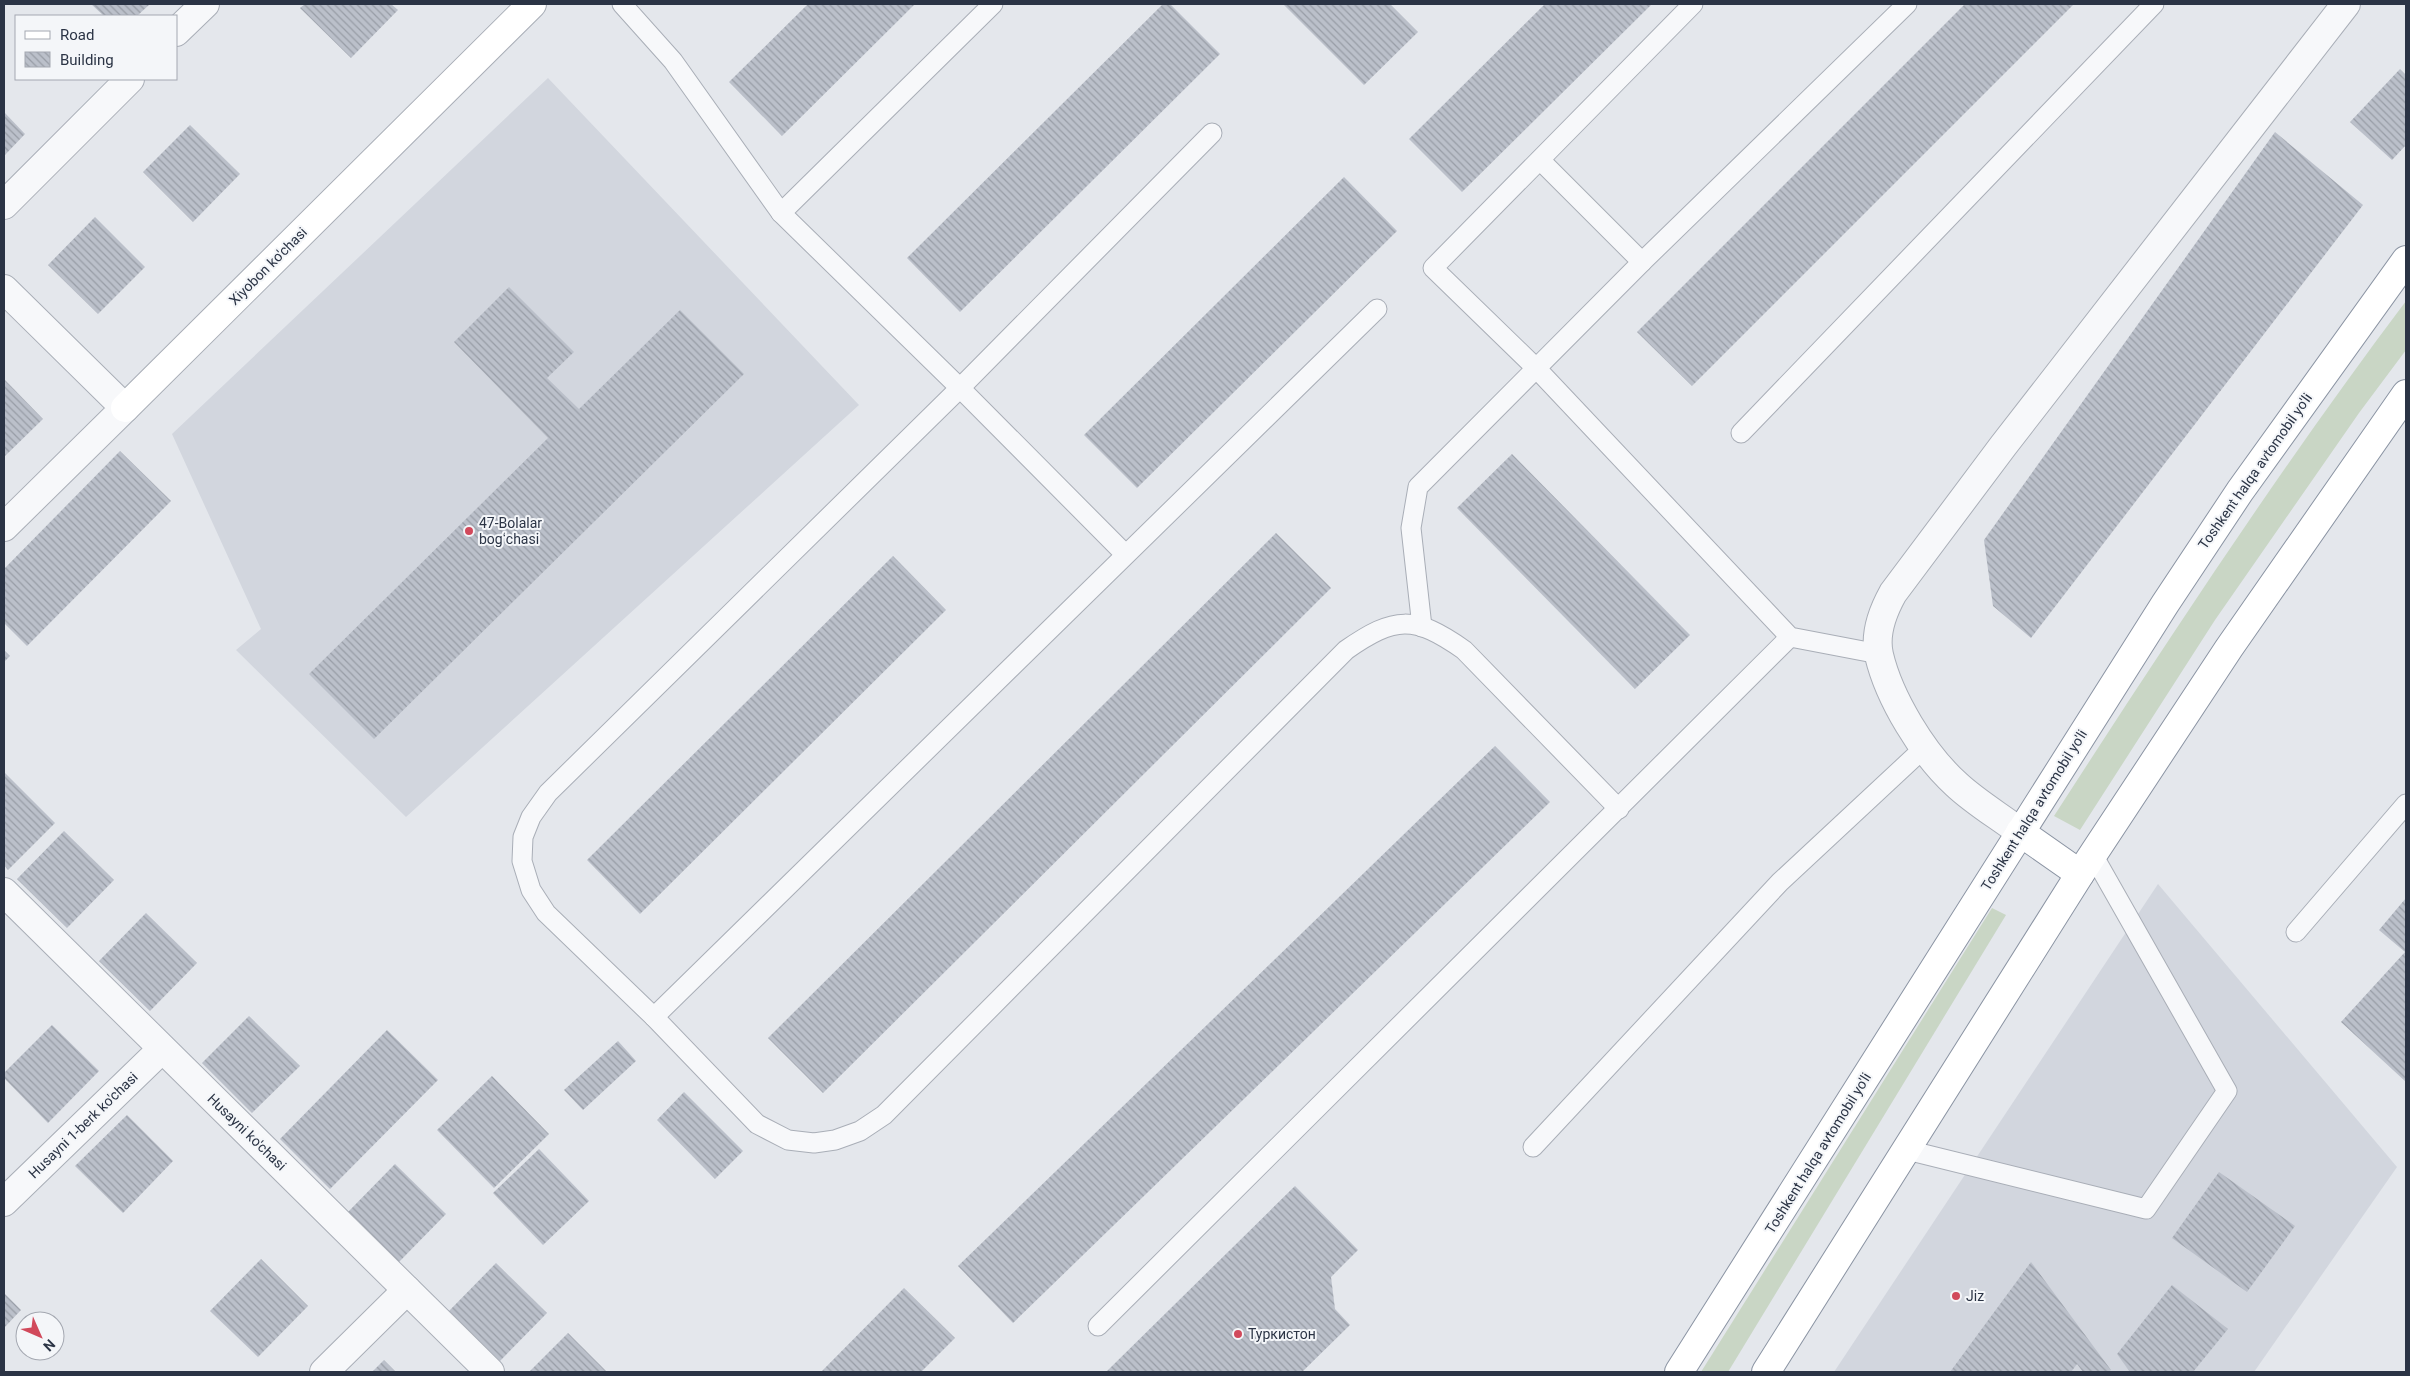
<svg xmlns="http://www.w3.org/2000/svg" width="2410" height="1376" viewBox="0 0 2410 1376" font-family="Roboto,sans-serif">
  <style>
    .built { fill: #d2d6de }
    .grass { fill: #c9d6c5 }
    .building { fill: url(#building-back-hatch) }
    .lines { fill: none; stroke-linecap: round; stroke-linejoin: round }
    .lane-casing { stroke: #a9aeb7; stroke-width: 21 }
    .street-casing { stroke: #a9aeb7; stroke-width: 30 }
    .secondary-casing { stroke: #a9aeb7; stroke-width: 30 }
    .highway-casing { stroke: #8b94a3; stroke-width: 30 }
    .lane { stroke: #f7f8fa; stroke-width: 19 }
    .street { stroke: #f7f8fa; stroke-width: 28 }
    .secondary { stroke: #fff; stroke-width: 28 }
    .highway { stroke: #fff; stroke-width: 28 }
    .poi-dot { fill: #d1495b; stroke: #f4f6f9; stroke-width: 2 }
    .labels { text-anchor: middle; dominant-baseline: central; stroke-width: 4; stroke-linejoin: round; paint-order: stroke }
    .street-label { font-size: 14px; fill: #2b3445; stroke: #f4f6f9 }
    .poi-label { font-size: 14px; fill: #2b3445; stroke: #f4f6f9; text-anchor: start }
  </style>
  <defs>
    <pattern id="building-back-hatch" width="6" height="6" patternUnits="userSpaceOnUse" patternTransform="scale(1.25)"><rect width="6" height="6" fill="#bbc0ca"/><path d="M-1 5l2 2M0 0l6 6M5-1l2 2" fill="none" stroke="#989da6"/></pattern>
  </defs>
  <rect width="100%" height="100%" fill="#e4e7ec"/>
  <g class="built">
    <polygon points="548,78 859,405 406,817 236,650 261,629 172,434"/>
    <polygon points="2158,884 2397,1167 2254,1372 1834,1372"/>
  </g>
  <g class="grass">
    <path d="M2406,301V350L2359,413L2215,620L2080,830L2054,816C2167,641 2281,467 2406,301Z"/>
    <polygon points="1992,908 2006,915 1728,1372 1701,1372"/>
  </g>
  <g class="building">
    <polygon points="91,4 150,4 137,16 104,16"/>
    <polygon points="305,4 391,4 398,10 351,58 300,8"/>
    <polygon points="808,4 915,4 782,136 729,82"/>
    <polygon points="1163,4 1170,4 1220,54 960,312 907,258"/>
    <polygon points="1283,4 1390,4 1418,32 1364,85"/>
    <polygon points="1545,4 1652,4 1462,192 1409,139"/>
    <polygon points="1965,4 2074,4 1692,386 1637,332"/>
    <polygon points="2400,69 2406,75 2406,145 2392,160 2350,122"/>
    <polygon points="4,112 25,134 4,156"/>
    <polygon points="190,125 240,174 193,222 143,172"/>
    <polygon points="2275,132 2363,205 2031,638 1993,606 1984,540"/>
    <polygon points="1344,177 1397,231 1137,488 1084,435"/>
    <polygon points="95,217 145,267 98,314 48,265"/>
    <polygon points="509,287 574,352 547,378 579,409 680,310 744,374 374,739 309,674 548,438 454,342"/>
    <polygon points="4,379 43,419 4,457"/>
    <polygon points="120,451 171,501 27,646 4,623 4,569"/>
    <polygon points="1512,454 1690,635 1635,689 1457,508"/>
    <polygon points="1276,533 1331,588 823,1093 768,1038"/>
    <polygon points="893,556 946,610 640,914 587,860"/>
    <polygon points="4,650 10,656 4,662"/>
    <polygon points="1495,746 1550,802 1013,1323 958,1266"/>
    <polygon points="4,772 55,823 8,870 4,865"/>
    <polygon points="64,831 114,880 67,928 17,879"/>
    <polygon points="2406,898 2406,1082 2341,1022 2405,952 2379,930"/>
    <polygon points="146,913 197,963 150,1011 99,961"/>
    <polygon points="249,1016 300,1066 252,1113 202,1063"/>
    <polygon points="52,1025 99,1071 48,1123 4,1078 4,1073"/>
    <polygon points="387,1030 438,1080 330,1189 280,1139"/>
    <polygon points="618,1041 636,1061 583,1110 564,1090"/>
    <polygon points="492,1076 549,1134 494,1188 437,1130"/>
    <polygon points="684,1092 743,1151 715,1179 657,1120"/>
    <polygon points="127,1115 173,1161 123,1213 75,1166"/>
    <polygon points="539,1149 589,1201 543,1245 493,1193"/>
    <polygon points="395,1164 446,1214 399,1262 348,1212"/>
    <polygon points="2219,1172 2295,1226 2247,1292 2172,1238"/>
    <polygon points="1295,1186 1358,1250 1331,1277 1335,1309 1350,1325 1302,1372 1106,1372"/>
    <polygon points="261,1259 308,1306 258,1357 210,1311"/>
    <polygon points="2031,1262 2111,1370 2108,1372 2083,1372 2077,1364 2071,1372 1950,1372"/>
    <polygon points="496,1263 547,1313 500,1361 449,1311"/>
    <polygon points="2172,1285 2228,1329 2193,1372 2130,1372 2117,1354"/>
    <polygon points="904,1288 955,1338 921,1372 821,1372"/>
    <polygon points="4,1293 21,1310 4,1328"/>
    <polygon points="568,1333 607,1372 529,1372"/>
    <polygon points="384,1360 396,1372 372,1372"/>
  </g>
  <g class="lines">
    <g class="lane-casing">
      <g id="lane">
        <polyline points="622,4 673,61 781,213 960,388 1125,554"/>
        <polyline points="1693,4 1433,268 1536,368 1790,637 1879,654"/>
        <path d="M1212,133L960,388L548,793L531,817L523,837L522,861L531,890L546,913L654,1017L757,1124L788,1140L814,1143L835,1140L860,1131L884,1115L1346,650C1395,616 1414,615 1464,650L1619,809"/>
        <polyline points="1540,160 1642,262 1907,4"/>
        <polyline points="781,213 993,4"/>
        <polyline points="1741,433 2154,4"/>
        <polyline points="1422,627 1411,528 1418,487 1642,262"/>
        <polyline points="2296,932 2406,804"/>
        <polyline points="654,1017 1377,309"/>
        <polyline points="1533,1147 1780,882 1924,748"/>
        <polyline points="1907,1150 2146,1209 2227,1091 2093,855"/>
        <polyline points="1098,1326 1790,637"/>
      </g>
    </g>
    <g class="street-casing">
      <g id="street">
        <polyline points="176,32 205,4"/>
        <polyline points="4,205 130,79"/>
        <polyline points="4,289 125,408 4,527"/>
        <path d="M2020,832C1999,816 1975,802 1956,784C1923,754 1889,698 1879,655C1874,633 1883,611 1893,593L2003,446L2346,4"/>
        <polyline points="4,892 490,1372"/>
        <polyline points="4,1202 162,1049"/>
        <polyline points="324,1372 407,1290"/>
      </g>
    </g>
    <g class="secondary-casing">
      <polyline id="secondary" points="125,408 532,4"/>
    </g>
    <g class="highway-casing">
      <g id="highway">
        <polyline points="2020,832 2080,874"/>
        <polyline points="1679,1372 2165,604 2240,491 2406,260"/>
        <polyline points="1766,1372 2080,874 2229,648 2406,394"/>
      </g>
    </g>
    <use href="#lane" class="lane"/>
    <use href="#street" class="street"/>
    <use href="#secondary" class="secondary"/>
    <use href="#highway" class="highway"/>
  </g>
  <g class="poi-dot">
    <circle cx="469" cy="531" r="5"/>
    <circle cx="1956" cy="1296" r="5"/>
    <circle cx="1238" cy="1334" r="5"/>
  </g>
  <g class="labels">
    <g class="street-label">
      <text transform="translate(268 266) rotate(-45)">Xiyobon ko'chasi</text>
      <text transform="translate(2255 471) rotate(-55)">Toshkent halqa avtomobil yo'li</text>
      <text transform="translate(2034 810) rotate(-58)">Toshkent halqa avtomobil yo'li</text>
      <text transform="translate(83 1125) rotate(-44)">Husayni 1-berk ko'chasi</text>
      <text transform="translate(247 1132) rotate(44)">Husayni ko'chasi</text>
      <text transform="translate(1818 1153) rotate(-58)">Toshkent halqa avtomobil yo'li</text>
    </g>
    <g class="poi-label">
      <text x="479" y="523">47-Bolalar<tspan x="479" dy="16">bogʻchasi</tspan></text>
      <text x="1966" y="1296">Jiz</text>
      <text x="1248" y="1334">Туркистон</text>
    </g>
  </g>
  <rect width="2410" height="1376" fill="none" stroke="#2b3445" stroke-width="10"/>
  <rect x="15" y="15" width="162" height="65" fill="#f4f6f9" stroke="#a4a8b1"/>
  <rect x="25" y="31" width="25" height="8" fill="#ffffff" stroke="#a4a8b1"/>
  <text x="60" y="40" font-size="15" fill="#2b3445">Road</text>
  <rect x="25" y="52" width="25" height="15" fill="url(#building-back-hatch)" stroke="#a4a8b1"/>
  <text x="60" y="65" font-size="15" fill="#2b3445">Building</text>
  <g transform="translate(40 1336) rotate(135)"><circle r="24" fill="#f4f6f9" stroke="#a4a8b1"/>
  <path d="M0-4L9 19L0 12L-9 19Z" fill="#d1495b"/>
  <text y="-8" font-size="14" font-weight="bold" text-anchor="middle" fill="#2b3445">N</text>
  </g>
</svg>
